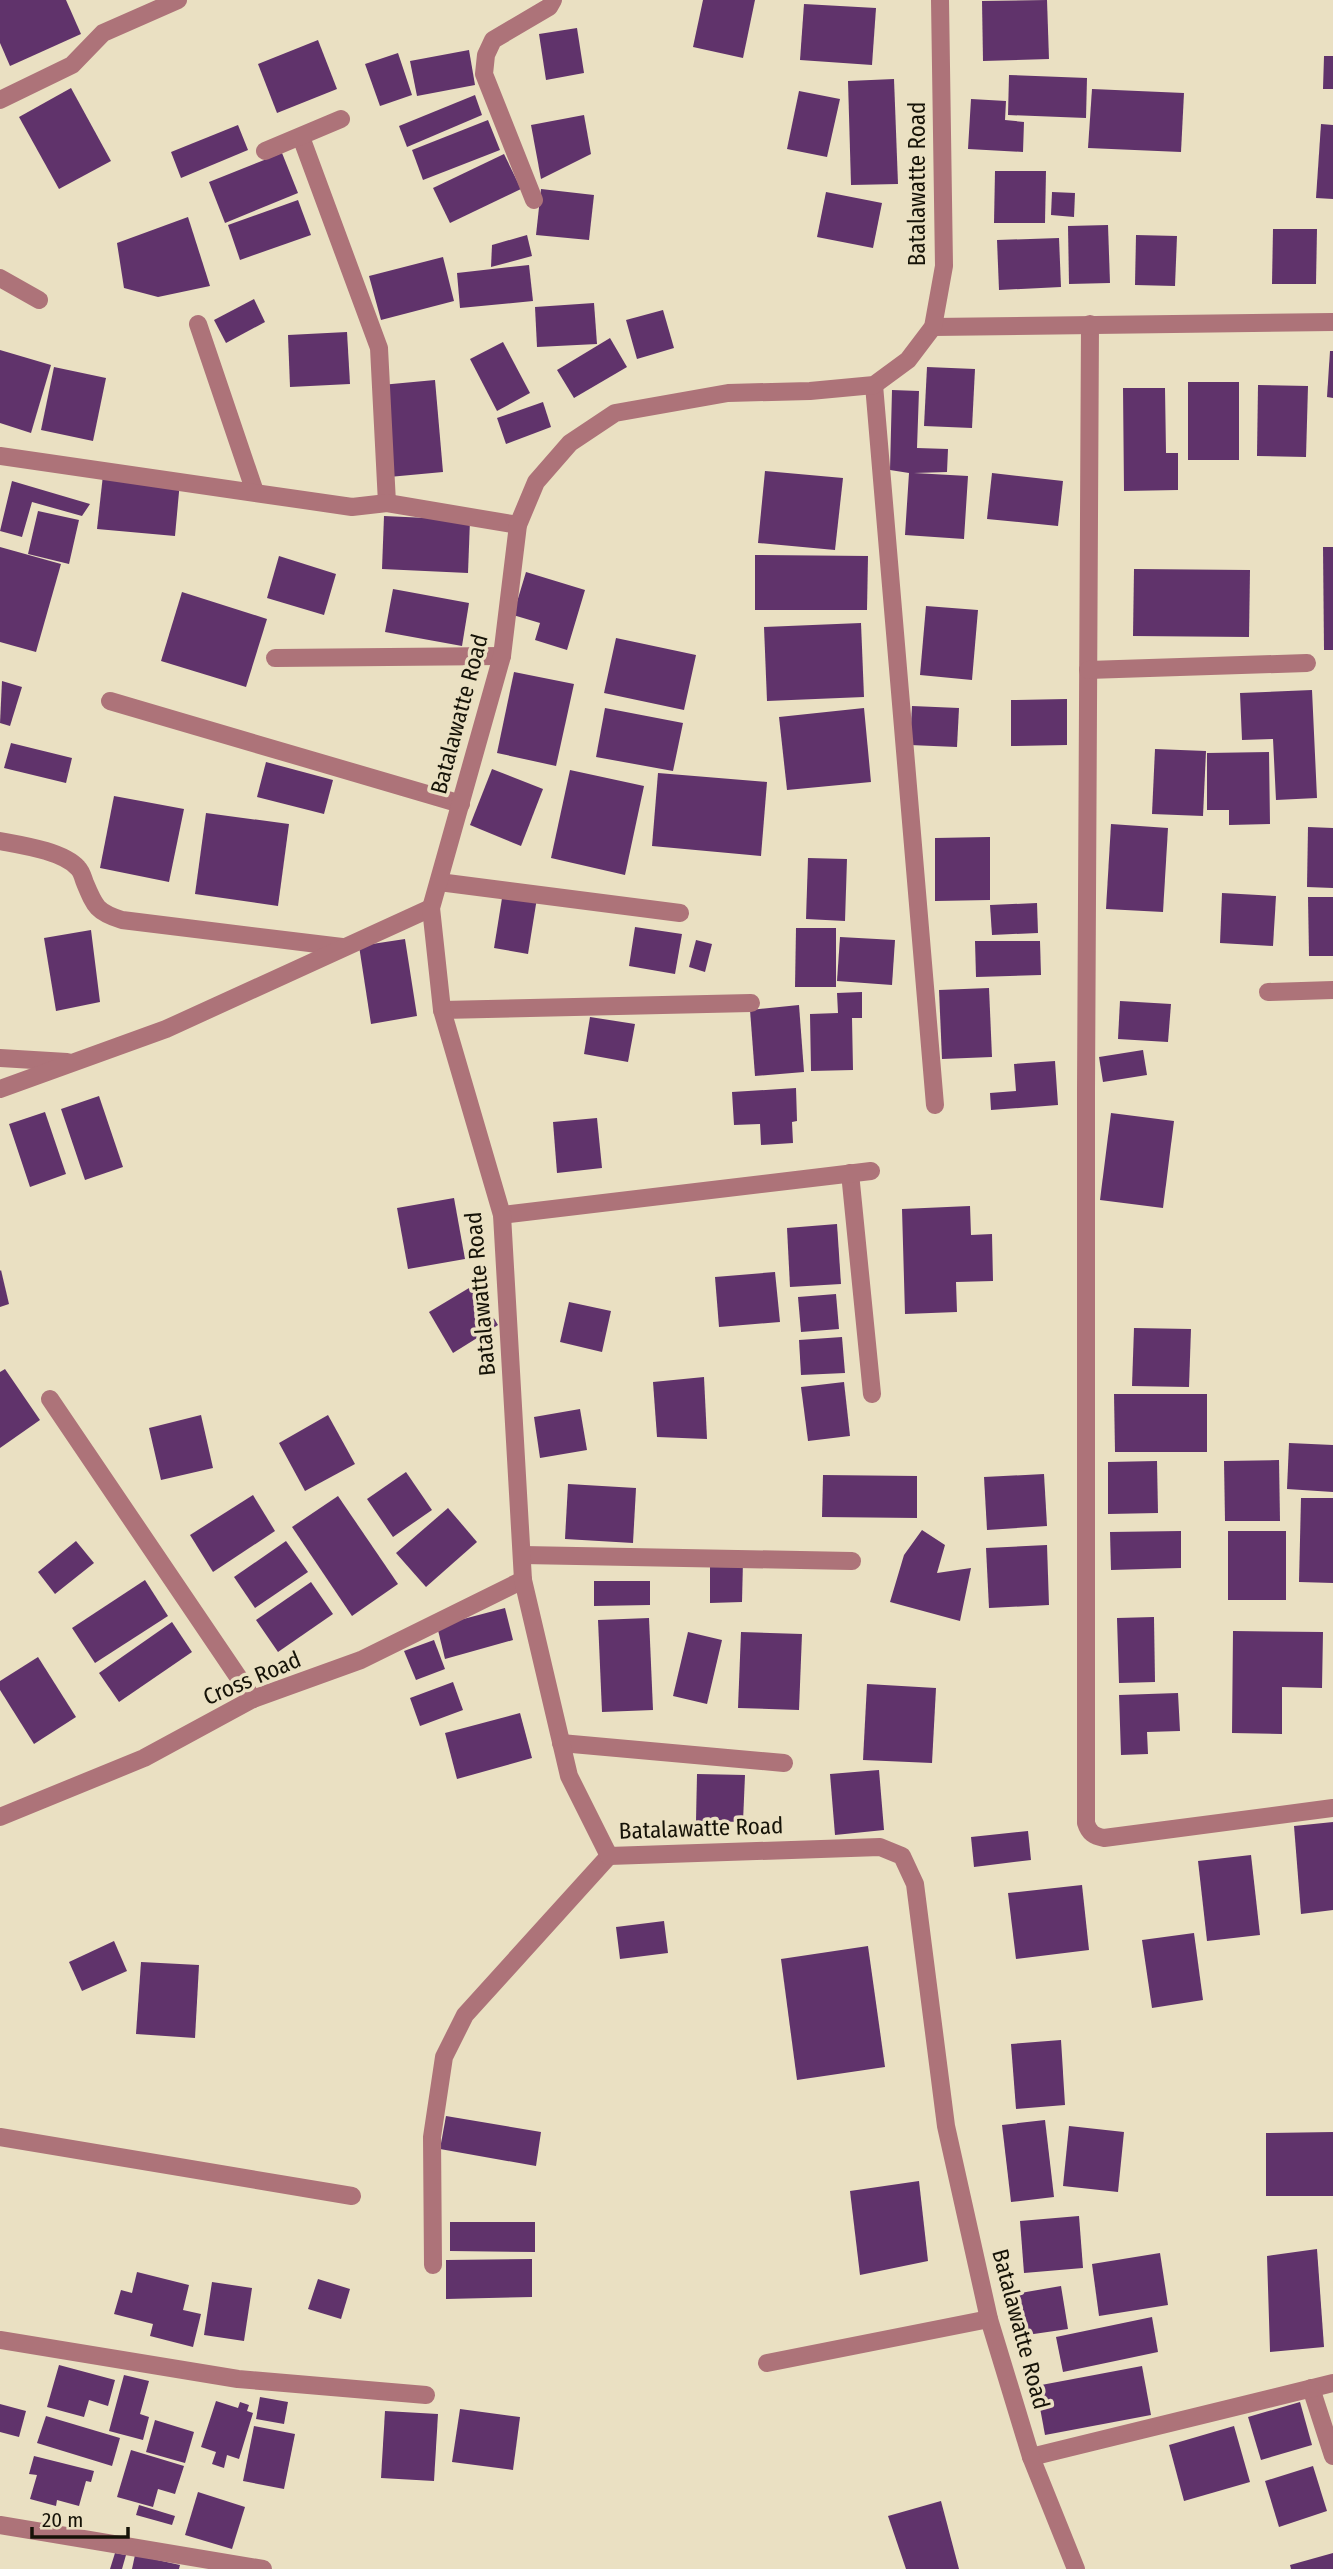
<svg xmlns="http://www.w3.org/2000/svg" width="1333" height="2569" viewBox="0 0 1333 2569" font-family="'Fira Sans Condensed',sans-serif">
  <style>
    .building { fill: #60336b }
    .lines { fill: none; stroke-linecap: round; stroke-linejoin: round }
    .minor { stroke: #ad7379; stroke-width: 18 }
    .tertiary { stroke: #ad7379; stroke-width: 18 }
    .labels { text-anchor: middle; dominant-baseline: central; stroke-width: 7; stroke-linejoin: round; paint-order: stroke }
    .street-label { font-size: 23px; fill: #161308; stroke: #eae0c2 }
  </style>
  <rect width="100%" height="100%" fill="#eae0c2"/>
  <g class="building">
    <polygon points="0,0 66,0 81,34 10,66 0,43"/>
    <polygon points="703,0 755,0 743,58 693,47"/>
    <polygon points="1047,0 1049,59 983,61 982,1"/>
    <polygon points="804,4 876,8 872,65 800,60"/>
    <polygon points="577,28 584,73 546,80 539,34"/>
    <polygon points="318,40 337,89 277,113 258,64"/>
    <polygon points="469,50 475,85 417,96 410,61"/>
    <polygon points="398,53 412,95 380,106 365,64"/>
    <polygon points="1324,56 1333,56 1333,89 1323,89"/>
    <polygon points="1009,75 1087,78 1086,118 1008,115"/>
    <polygon points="894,79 898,184 851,185 848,81"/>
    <polygon points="71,88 111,161 59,189 19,117"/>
    <polygon points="1092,89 1184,93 1181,152 1088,148"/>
    <polygon points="799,91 840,99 827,157 787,149"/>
    <polygon points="475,95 482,115 407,147 399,126"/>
    <polygon points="971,99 1006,101 1005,120 1024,122 1023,152 968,149"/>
    <polygon points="584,115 591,154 541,179 531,125"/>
    <polygon points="488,120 500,150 423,180 412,150"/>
    <polygon points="1321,124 1333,125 1333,199 1316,198"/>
    <polygon points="238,125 248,150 181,178 171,152"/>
    <polygon points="282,153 298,193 225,223 209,182"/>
    <polygon points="504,154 521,189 450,223 433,188"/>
    <polygon points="995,171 1046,171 1045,223 994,223"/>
    <polygon points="541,189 594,195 589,240 536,235"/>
    <polygon points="826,192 882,203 873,248 817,237"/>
    <polygon points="1052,192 1075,193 1074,217 1051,215"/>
    <polygon points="298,200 311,235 240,260 228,225"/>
    <polygon points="188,217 210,286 158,297 124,288 117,243"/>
    <polygon points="1108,225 1110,283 1069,284 1068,226"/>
    <polygon points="1273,229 1317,229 1316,284 1272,284"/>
    <polygon points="527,235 532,256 491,267 492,245"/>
    <polygon points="1136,235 1177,236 1175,286 1135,285"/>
    <polygon points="1059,238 1061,287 999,290 997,240"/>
    <polygon points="443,257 454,301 381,320 369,276"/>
    <polygon points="529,265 533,301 460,308 457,273"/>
    <polygon points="254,299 265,322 226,343 214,320"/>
    <polygon points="594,303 597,344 537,347 535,307"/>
    <polygon points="663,310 674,348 637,359 626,320"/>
    <polygon points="347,332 350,384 290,387 288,335"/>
    <polygon points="610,338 627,367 574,398 557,370"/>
    <polygon points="503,342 530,393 497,411 470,359"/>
    <polygon points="0,350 51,365 31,433 0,423"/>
    <polygon points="1330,351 1333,351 1333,398 1327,397"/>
    <polygon points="54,367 106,378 93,441 41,430"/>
    <polygon points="927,367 975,369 972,428 924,426"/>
    <polygon points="435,380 443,472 389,477 381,385"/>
    <rect x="1188" y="382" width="51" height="78"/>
    <polygon points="1258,385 1308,386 1306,457 1257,456"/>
    <polygon points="1123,388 1165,388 1166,453 1178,453 1178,490 1124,491"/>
    <polygon points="892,390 919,391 917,448 948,449 947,472 914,473 968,476 964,539 905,535 909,473 890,470"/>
    <polygon points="543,402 551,427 506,444 497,418"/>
    <polygon points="765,471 843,478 835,550 758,543"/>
    <polygon points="992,473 1063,481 1058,526 987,519"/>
    <polygon points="103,475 180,481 175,536 97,529"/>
    <polygon points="12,481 90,504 82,516 32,502 22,537 0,531"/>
    <polygon points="38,511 79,520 69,564 28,554"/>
    <polygon points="384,516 470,520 468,573 382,569"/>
    <polygon points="0,547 61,564 36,652 0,642"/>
    <polygon points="1323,547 1333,547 1333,650 1324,650"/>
    <polygon points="755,555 868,556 867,610 755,610"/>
    <polygon points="279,556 336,574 324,615 267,598"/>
    <polygon points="1134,569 1250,570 1249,637 1133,636"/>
    <polygon points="526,572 585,590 567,650 535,640 540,623 513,615"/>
    <polygon points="393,589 469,603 462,646 385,632"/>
    <polygon points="182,592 267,619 246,687 161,661"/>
    <polygon points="926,606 978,610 972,680 920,675"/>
    <polygon points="861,623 864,697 767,701 764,627"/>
    <polygon points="616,638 696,655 684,710 604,693"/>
    <polygon points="514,672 574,684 556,766 497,753"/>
    <polygon points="2,681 22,687 10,726 0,723"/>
    <polygon points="1312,690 1317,798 1276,800 1273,739 1242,740 1240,693"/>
    <polygon points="1067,699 1067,745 1011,746 1011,700"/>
    <polygon points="912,706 959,708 957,747 910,745"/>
    <polygon points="605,708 683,723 673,771 596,757"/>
    <polygon points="864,708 871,782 787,790 779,717"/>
    <polygon points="11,743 72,758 66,783 4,768"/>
    <polygon points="1155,749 1206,751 1203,816 1152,814"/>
    <polygon points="1269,752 1270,824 1229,825 1229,810 1207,810 1207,753"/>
    <polygon points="266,762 333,780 324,814 257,797"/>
    <polygon points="492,769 543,789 521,846 470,825"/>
    <polygon points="570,770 644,786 625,875 551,858"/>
    <polygon points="658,773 767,782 761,856 652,846"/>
    <polygon points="114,796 184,809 169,882 100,868"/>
    <polygon points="206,813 289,824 278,906 195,894"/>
    <polygon points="1111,824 1168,828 1163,912 1106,909"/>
    <polygon points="1308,827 1333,828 1333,888 1307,887"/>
    <polygon points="990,837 990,900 935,901 935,838"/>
    <polygon points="808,858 847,859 845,921 806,919"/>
    <polygon points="503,892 537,898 528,954 494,948"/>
    <polygon points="1222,893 1276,896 1273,946 1220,943"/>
    <polygon points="1308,897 1333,897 1333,956 1309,956"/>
    <polygon points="1037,903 1038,933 992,935 990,905"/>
    <polygon points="635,927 682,934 675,974 629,966"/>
    <polygon points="796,928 836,928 836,987 795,987"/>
    <polygon points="91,930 100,1002 56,1011 44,938"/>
    <polygon points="840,937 895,940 892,985 837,981"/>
    <polygon points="405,939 417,1016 371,1024 359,946"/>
    <polygon points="696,940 712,944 705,972 689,967"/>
    <polygon points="975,941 1040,941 1041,975 976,977"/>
    <polygon points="989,988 992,1057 942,1059 939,990"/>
    <polygon points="862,992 862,1018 852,1018 853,1070 811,1071 810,1014 838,1013 837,993"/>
    <polygon points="1120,1001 1171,1004 1168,1042 1118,1039"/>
    <polygon points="799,1005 804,1072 755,1076 750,1010"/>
    <polygon points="590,1017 635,1024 628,1062 584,1054"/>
    <polygon points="1143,1050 1147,1075 1103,1082 1099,1057"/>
    <polygon points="1055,1061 1058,1105 991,1110 990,1093 1016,1091 1014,1064"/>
    <polygon points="796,1088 797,1121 792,1122 793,1143 761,1145 760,1124 734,1125 732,1092"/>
    <polygon points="99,1096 123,1167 85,1180 61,1109"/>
    <polygon points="45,1112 66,1174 30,1187 9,1124"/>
    <polygon points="1111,1113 1174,1121 1163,1208 1100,1200"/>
    <polygon points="597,1118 602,1168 557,1173 553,1122"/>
    <polygon points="454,1198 465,1259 408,1269 397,1208"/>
    <polygon points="970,1206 971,1235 992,1234 993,1281 956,1282 957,1312 905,1314 902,1209"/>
    <polygon points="837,1224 841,1284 790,1287 787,1228"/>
    <polygon points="1,1270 9,1304 0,1307 0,1271"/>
    <polygon points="775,1272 780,1322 719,1327 715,1277"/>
    <polygon points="474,1285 498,1325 453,1353 429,1312"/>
    <polygon points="836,1294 839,1329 801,1332 798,1297"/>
    <polygon points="569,1302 611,1311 602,1352 560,1342"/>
    <polygon points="1134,1328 1191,1329 1189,1387 1132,1386"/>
    <polygon points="842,1337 845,1373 801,1375 799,1340"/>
    <polygon points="5,1369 40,1420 0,1448 0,1372"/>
    <polygon points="704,1377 707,1439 657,1437 653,1382"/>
    <polygon points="844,1382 850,1436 808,1441 801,1387"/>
    <polygon points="1114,1394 1207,1394 1207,1452 1115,1452"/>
    <polygon points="580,1409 587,1450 540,1458 534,1417"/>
    <polygon points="201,1415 213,1468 161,1480 149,1428"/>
    <polygon points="328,1415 355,1464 305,1491 279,1443"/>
    <polygon points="1289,1443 1333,1445 1333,1492 1287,1489"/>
    <polygon points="1279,1460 1280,1521 1225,1521 1224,1461"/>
    <polygon points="1157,1461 1158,1513 1108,1514 1108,1462"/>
    <polygon points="406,1472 432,1510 393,1537 367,1499"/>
    <polygon points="1044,1474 1047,1526 987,1530 984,1477"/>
    <polygon points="823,1475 917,1476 917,1518 822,1517"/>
    <polygon points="568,1484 636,1488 633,1543 565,1539"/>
    <polygon points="253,1495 275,1531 213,1572 190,1535"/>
    <polygon points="338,1496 398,1584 352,1616 292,1527"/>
    <polygon points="1301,1498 1333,1498 1333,1583 1299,1582"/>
    <polygon points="448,1508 477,1542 426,1587 396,1553"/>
    <polygon points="922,1530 945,1545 937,1573 971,1568 960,1621 890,1602 904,1555"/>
    <polygon points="1181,1531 1181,1568 1111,1570 1110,1532"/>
    <rect x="1228" y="1531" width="58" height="69"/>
    <polygon points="76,1541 94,1563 55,1594 38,1572"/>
    <polygon points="286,1541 308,1572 255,1608 234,1577"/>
    <polygon points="1047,1545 1049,1605 989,1608 986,1548"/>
    <polygon points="710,1560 743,1561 742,1602 710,1603"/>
    <polygon points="145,1580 168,1616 95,1663 72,1628"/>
    <polygon points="594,1581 650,1581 650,1605 594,1606"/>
    <polygon points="311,1582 333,1614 278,1652 256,1620"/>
    <polygon points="505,1608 513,1640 445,1659 437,1626"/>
    <polygon points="1154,1617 1155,1682 1119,1683 1117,1618"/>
    <polygon points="649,1618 653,1710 602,1712 598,1620"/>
    <polygon points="172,1622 192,1652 119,1702 99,1673"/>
    <polygon points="1233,1631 1323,1632 1322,1688 1282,1687 1282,1734 1232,1733"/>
    <polygon points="688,1632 722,1640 707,1704 673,1696"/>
    <polygon points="741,1632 802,1634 799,1710 738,1708"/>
    <polygon points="434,1640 445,1669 416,1680 404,1651"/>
    <polygon points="38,1657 76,1717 34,1744 0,1690 0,1681"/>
    <polygon points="453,1682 463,1710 420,1726 410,1698"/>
    <polygon points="867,1684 936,1688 932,1763 863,1760"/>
    <polygon points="1178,1693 1180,1731 1147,1732 1148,1754 1121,1755 1119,1695"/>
    <polygon points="520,1713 532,1758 457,1779 445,1733"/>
    <polygon points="879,1770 884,1830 835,1835 830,1774"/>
    <polygon points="697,1774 745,1775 743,1822 696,1821"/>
    <polygon points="1333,1822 1333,1910 1301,1914 1294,1826"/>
    <polygon points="1028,1831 1031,1860 974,1867 971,1837"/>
    <polygon points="1251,1855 1260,1935 1207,1941 1198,1861"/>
    <polygon points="1082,1885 1089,1950 1016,1959 1008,1893"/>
    <polygon points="664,1921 668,1953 620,1959 616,1927"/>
    <polygon points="1194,1933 1203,2000 1152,2008 1142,1940"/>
    <polygon points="114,1941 127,1971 82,1991 69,1962"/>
    <polygon points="868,1946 885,2067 797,2080 781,1959"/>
    <polygon points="141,1962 199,1965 195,2038 136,2034"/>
    <polygon points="1061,2040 1065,2105 1016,2109 1011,2044"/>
    <polygon points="446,2116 541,2132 536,2166 440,2149"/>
    <polygon points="1045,2120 1054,2197 1011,2202 1002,2125"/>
    <polygon points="1069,2126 1124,2132 1118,2192 1063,2186"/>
    <polygon points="1333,2132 1333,2196 1266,2196 1266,2133"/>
    <polygon points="919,2181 928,2261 860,2275 850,2191"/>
    <polygon points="1079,2216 1083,2268 1024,2273 1020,2221"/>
    <polygon points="450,2222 535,2222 535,2252 450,2251"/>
    <polygon points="1317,2249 1324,2347 1270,2352 1267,2256"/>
    <polygon points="1160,2253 1168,2305 1099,2316 1092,2264"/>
    <polygon points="532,2259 532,2297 446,2299 446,2260"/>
    <polygon points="137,2272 189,2285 183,2310 201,2314 193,2347 150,2336 153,2324 114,2314 121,2290 132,2293"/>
    <polygon points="318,2279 350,2289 341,2319 308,2309"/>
    <polygon points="212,2282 252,2288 244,2341 204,2335"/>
    <polygon points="1061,2286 1068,2329 1020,2336 1014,2294"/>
    <polygon points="1152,2317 1158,2352 1063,2372 1056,2337"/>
    <polygon points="59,2365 115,2380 108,2406 89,2400 84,2417 47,2407"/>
    <polygon points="1142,2366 1151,2415 1045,2435 1036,2386"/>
    <polygon points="124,2375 149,2381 140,2414 149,2417 143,2440 109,2431"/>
    <polygon points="260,2397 288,2402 284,2424 256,2419"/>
    <polygon points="216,2401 238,2408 240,2402 249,2405 247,2411 253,2413 239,2459 227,2455 224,2468 212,2464 216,2452 201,2447"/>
    <polygon points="1300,2402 1312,2445 1261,2460 1248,2417"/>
    <polygon points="0,2404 26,2411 19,2437 0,2432"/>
    <polygon points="460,2409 520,2417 513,2470 452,2462"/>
    <polygon points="385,2411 438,2414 434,2481 381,2478"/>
    <polygon points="46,2416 120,2438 112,2466 37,2443"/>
    <polygon points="155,2420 194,2432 185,2463 146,2452"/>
    <polygon points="254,2426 295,2434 284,2489 243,2481"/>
    <polygon points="1234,2426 1250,2482 1184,2501 1169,2445"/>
    <polygon points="131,2450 184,2466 175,2494 158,2489 153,2507 117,2497"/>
    <polygon points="34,2456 94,2471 91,2482 86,2481 79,2506 57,2500 56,2506 30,2499 37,2475 29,2474"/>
    <polygon points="1313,2466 1327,2511 1279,2527 1265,2481"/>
    <polygon points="198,2492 245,2507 232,2549 185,2535"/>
    <polygon points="941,2501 959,2569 906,2569 888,2516"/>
    <polygon points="139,2505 175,2516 172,2525 136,2515"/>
    <polygon points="115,2553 126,2555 122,2569 110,2569"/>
    <polygon points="1333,2553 1333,2569 1291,2569 1290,2565"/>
    <polygon points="135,2555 180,2565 179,2569 132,2569"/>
  </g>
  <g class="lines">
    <g class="minor">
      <polyline points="0,100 72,65 103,33 178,0"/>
      <polyline points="301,137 379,348 387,503"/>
      <polyline points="265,151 341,119"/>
      <polyline points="534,200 484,74 486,55 493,40 549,7 553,0"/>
      <polyline points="0,278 39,300"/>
      <polyline points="198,324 255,492"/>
      <path d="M1090,324L1086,1090V1823C1089,1833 1094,1836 1104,1838L1333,1808"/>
      <polyline points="933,327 1333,322"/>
      <polyline points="874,385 935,1105"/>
      <polyline points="0,456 352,507 387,503 518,525"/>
      <polyline points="275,658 502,656"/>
      <polyline points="1088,670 1307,663"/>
      <polyline points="110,701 461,804"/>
      <path d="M0,841C21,845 63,851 78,868C82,872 83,878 85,883C95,907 97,912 122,920L342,947"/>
      <polyline points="439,882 680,913"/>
      <polyline points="1268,992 1333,990"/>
      <polyline points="442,1010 751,1003"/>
      <polyline points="0,1058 67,1062"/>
      <polyline points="0,1089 166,1029 431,908"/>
      <polyline points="850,1173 872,1394"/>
      <polyline points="502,1215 871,1171"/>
      <polyline points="50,1399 253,1699"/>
      <polyline points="523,1555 852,1561"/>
      <polyline points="561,1743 784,1763"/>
      <polyline points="0,1817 144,1758 253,1699 361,1660 523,1580"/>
      <polyline points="0,2137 352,2196"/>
      <polyline points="433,2265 432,2137 444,2057 465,2015 609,1856"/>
      <polyline points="0,2340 238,2379 426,2395"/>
      <polyline points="767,2363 989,2319"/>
      <polyline points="1311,2388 1333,2456"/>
      <polyline points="1031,2457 1333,2383"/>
      <polyline points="0,2525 263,2569"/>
    </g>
    <polyline class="tertiary" points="940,0 944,266 933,327 908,360 874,385 810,391 728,393 615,413 570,443 536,482 518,525 502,656 431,908 442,1010 502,1215 523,1580 569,1776 609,1856 880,1847 902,1856 915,1884 946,2126 989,2319 1031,2457 1076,2569"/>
  </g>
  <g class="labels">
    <g class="street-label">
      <text transform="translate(917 184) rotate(-90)">Batalawatte Road</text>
      <text transform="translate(459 714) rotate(-75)">Batalawatte Road</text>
      <text transform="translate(480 1294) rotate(-95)">Batalawatte Road</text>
      <text transform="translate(252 1678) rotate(-23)">Cross Road</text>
      <text transform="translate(701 1828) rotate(-2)">Batalawatte Road</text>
      <text transform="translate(1021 2329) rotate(75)">Batalawatte Road</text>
    </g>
  </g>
  <path d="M32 2527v10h96v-10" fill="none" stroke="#161308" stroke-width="3.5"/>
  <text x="42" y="2527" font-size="21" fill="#161308" stroke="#eae0c2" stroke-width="5" paint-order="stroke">20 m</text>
</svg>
